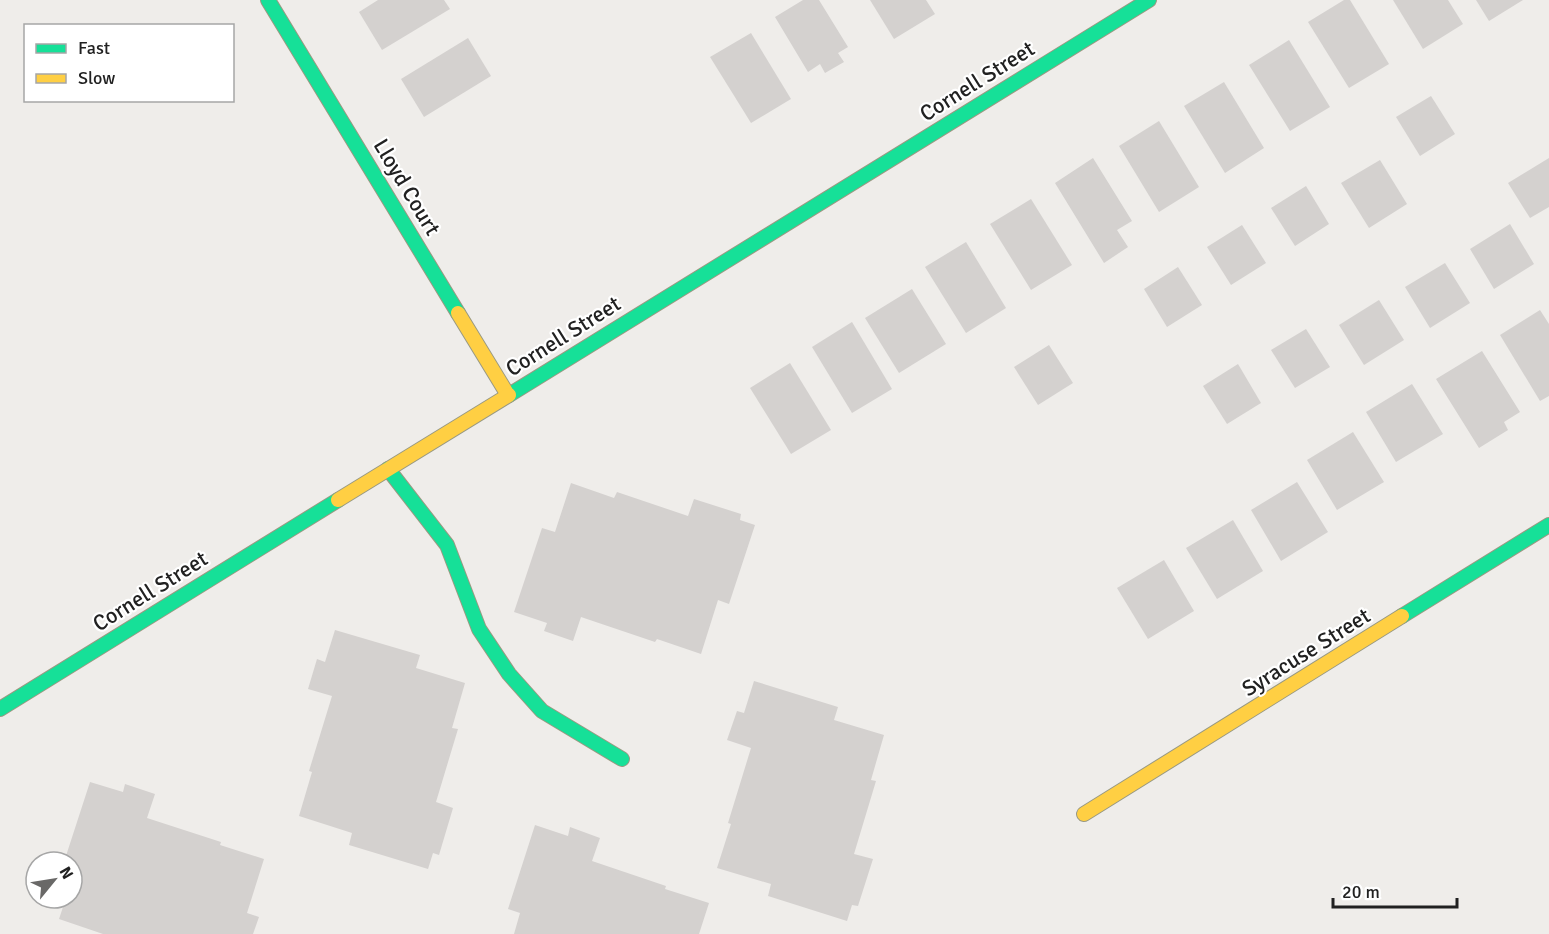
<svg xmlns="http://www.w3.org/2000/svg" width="1549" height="934" viewBox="0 0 1549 934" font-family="Signika,sans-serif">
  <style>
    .building { fill: #d4d1cf }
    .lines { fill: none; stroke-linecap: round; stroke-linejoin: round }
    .fast-casing { stroke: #999982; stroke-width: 16 }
    .slow-casing { stroke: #999982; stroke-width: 16 }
    .fast { stroke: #16e098; stroke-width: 14 }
    .slow { stroke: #ffcf43; stroke-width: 14 }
    .labels { text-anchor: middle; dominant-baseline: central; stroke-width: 4.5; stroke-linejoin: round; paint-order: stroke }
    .street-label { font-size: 22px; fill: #212121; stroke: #fff }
  </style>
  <rect width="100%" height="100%" fill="#efedea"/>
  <g class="building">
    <polygon points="378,0 444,0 450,9 382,50 359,12"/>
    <polygon points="803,0 819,0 848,47 838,53 844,62 825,73 820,64 808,72 775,17"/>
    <polygon points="870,0 926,0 935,14 894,39"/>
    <polygon points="1344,0 1350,0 1389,64 1349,88 1308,22"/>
    <polygon points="1393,0 1448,0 1463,24 1423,49"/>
    <polygon points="1476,0 1523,0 1489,21"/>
    <polygon points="751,33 791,99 751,123 710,57"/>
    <polygon points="468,38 491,76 424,117 401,79"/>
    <polygon points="1289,40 1330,107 1290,131 1249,65"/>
    <polygon points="1224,82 1264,148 1225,173 1184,106"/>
    <polygon points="1431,96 1455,134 1420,156 1396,117"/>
    <polygon points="1159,121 1199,187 1159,212 1119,146"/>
    <polygon points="1093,158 1132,221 1117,230 1128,247 1104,263 1055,183"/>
    <polygon points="1549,158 1549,207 1530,218 1508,183"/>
    <polygon points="1380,160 1407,204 1369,228 1341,183"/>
    <polygon points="1306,186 1329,224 1295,246 1271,208"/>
    <polygon points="1031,199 1072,265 1031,290 990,224"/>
    <polygon points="1510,224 1534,264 1494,289 1470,249"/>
    <polygon points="1242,225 1266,263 1231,285 1207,247"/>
    <polygon points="966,242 1006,308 966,333 925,267"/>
    <polygon points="1445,263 1470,303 1430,328 1405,287"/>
    <polygon points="1178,267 1202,305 1167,327 1144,289"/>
    <polygon points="912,289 946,344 899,373 865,318"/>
    <polygon points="1379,300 1404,340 1364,365 1339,325"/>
    <polygon points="1540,310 1549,324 1549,396 1540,401 1500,335"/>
    <polygon points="852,322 892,389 852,413 812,347"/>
    <polygon points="1306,329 1330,367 1295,388 1271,350"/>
    <polygon points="1049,345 1073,383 1038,405 1014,367"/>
    <polygon points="1482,351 1520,412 1504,422 1508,430 1479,448 1436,379"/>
    <polygon points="790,363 831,430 791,454 750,388"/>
    <polygon points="1238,364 1261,403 1227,424 1203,386"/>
    <polygon points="1412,384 1443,434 1396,462 1366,412"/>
    <polygon points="1353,432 1384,482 1337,510 1307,460"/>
    <polygon points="1297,482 1328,532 1281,561 1251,510"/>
    <polygon points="571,483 614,498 617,492 688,516 694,499 741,514 740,520 755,525 729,604 718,600 701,654 657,639 655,642 581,617 573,641 544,631 547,623 514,612 542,528 555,532"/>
    <polygon points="1233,520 1263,571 1217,599 1186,548"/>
    <polygon points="1164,560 1194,611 1148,639 1117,588"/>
    <polygon points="335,630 420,655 416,668 465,683 452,728 458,729 436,802 453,808 439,855 433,853 428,869 349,845 352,833 299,816 312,772 309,771 332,696 308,689 317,659 325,662"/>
    <polygon points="754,681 838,707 834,720 884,735 871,780 876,781 854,854 873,859 858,906 852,905 847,921 768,896 771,884 717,868 731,824 728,823 751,748 727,740 737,711 744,713"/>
    <polygon points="90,782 123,792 125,784 155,794 147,818 221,842 220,845 264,859 247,913 259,917 253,934 103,934 59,919 66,898 72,898 72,880 75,869 72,868 72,862 64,862"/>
    <polygon points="535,825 568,836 570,827 600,838 592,861 666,886 665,889 709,903 699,934 514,934 520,913 508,909"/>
  </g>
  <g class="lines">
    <g class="fast-casing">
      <g id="fast">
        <polyline points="268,0 458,313"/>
        <polyline points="509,395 1149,0"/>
        <polyline points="388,469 447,545 479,629 509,674 542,711 622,759"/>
        <polyline points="1402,616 1549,525"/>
        <polyline points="0,709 338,500"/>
      </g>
    </g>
    <g class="slow-casing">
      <g id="slow">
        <polyline points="458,313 508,395"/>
        <polyline points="338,500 509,395"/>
        <polyline points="1084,814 1402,616"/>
      </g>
    </g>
    <use href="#fast" class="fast"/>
    <use href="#slow" class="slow"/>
  </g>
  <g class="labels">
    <g class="street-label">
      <text transform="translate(977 81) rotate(-32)">Cornell Street</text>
      <text transform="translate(407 187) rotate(59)">Lloyd Court</text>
      <text transform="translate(563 336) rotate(-32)">Cornell Street</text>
      <text transform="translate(150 591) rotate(-32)">Cornell Street</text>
      <text transform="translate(1306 652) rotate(-32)">Syracuse Street</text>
    </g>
  </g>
  <rect x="24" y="24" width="210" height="78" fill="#ffffff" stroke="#a6a6a6" stroke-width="1.5"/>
  <rect x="36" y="44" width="30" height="9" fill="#16e098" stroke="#a6a6a6" stroke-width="1.5"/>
  <text x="78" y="54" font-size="18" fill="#212121">Fast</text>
  <rect x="36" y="74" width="30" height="9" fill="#ffcf43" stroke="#a6a6a6" stroke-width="1.5"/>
  <text x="78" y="84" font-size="18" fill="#212121">Slow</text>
  <g transform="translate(54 880) rotate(60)"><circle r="28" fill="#ffffff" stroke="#a6a6a6" stroke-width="1.5"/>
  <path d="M0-4.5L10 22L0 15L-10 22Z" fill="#696867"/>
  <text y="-9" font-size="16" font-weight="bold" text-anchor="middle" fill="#212121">N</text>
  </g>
  <path d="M1333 898v9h124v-9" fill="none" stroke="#212121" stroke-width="3"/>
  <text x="1342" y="898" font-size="18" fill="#212121" stroke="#ffffff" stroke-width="4.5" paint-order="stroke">20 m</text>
</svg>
